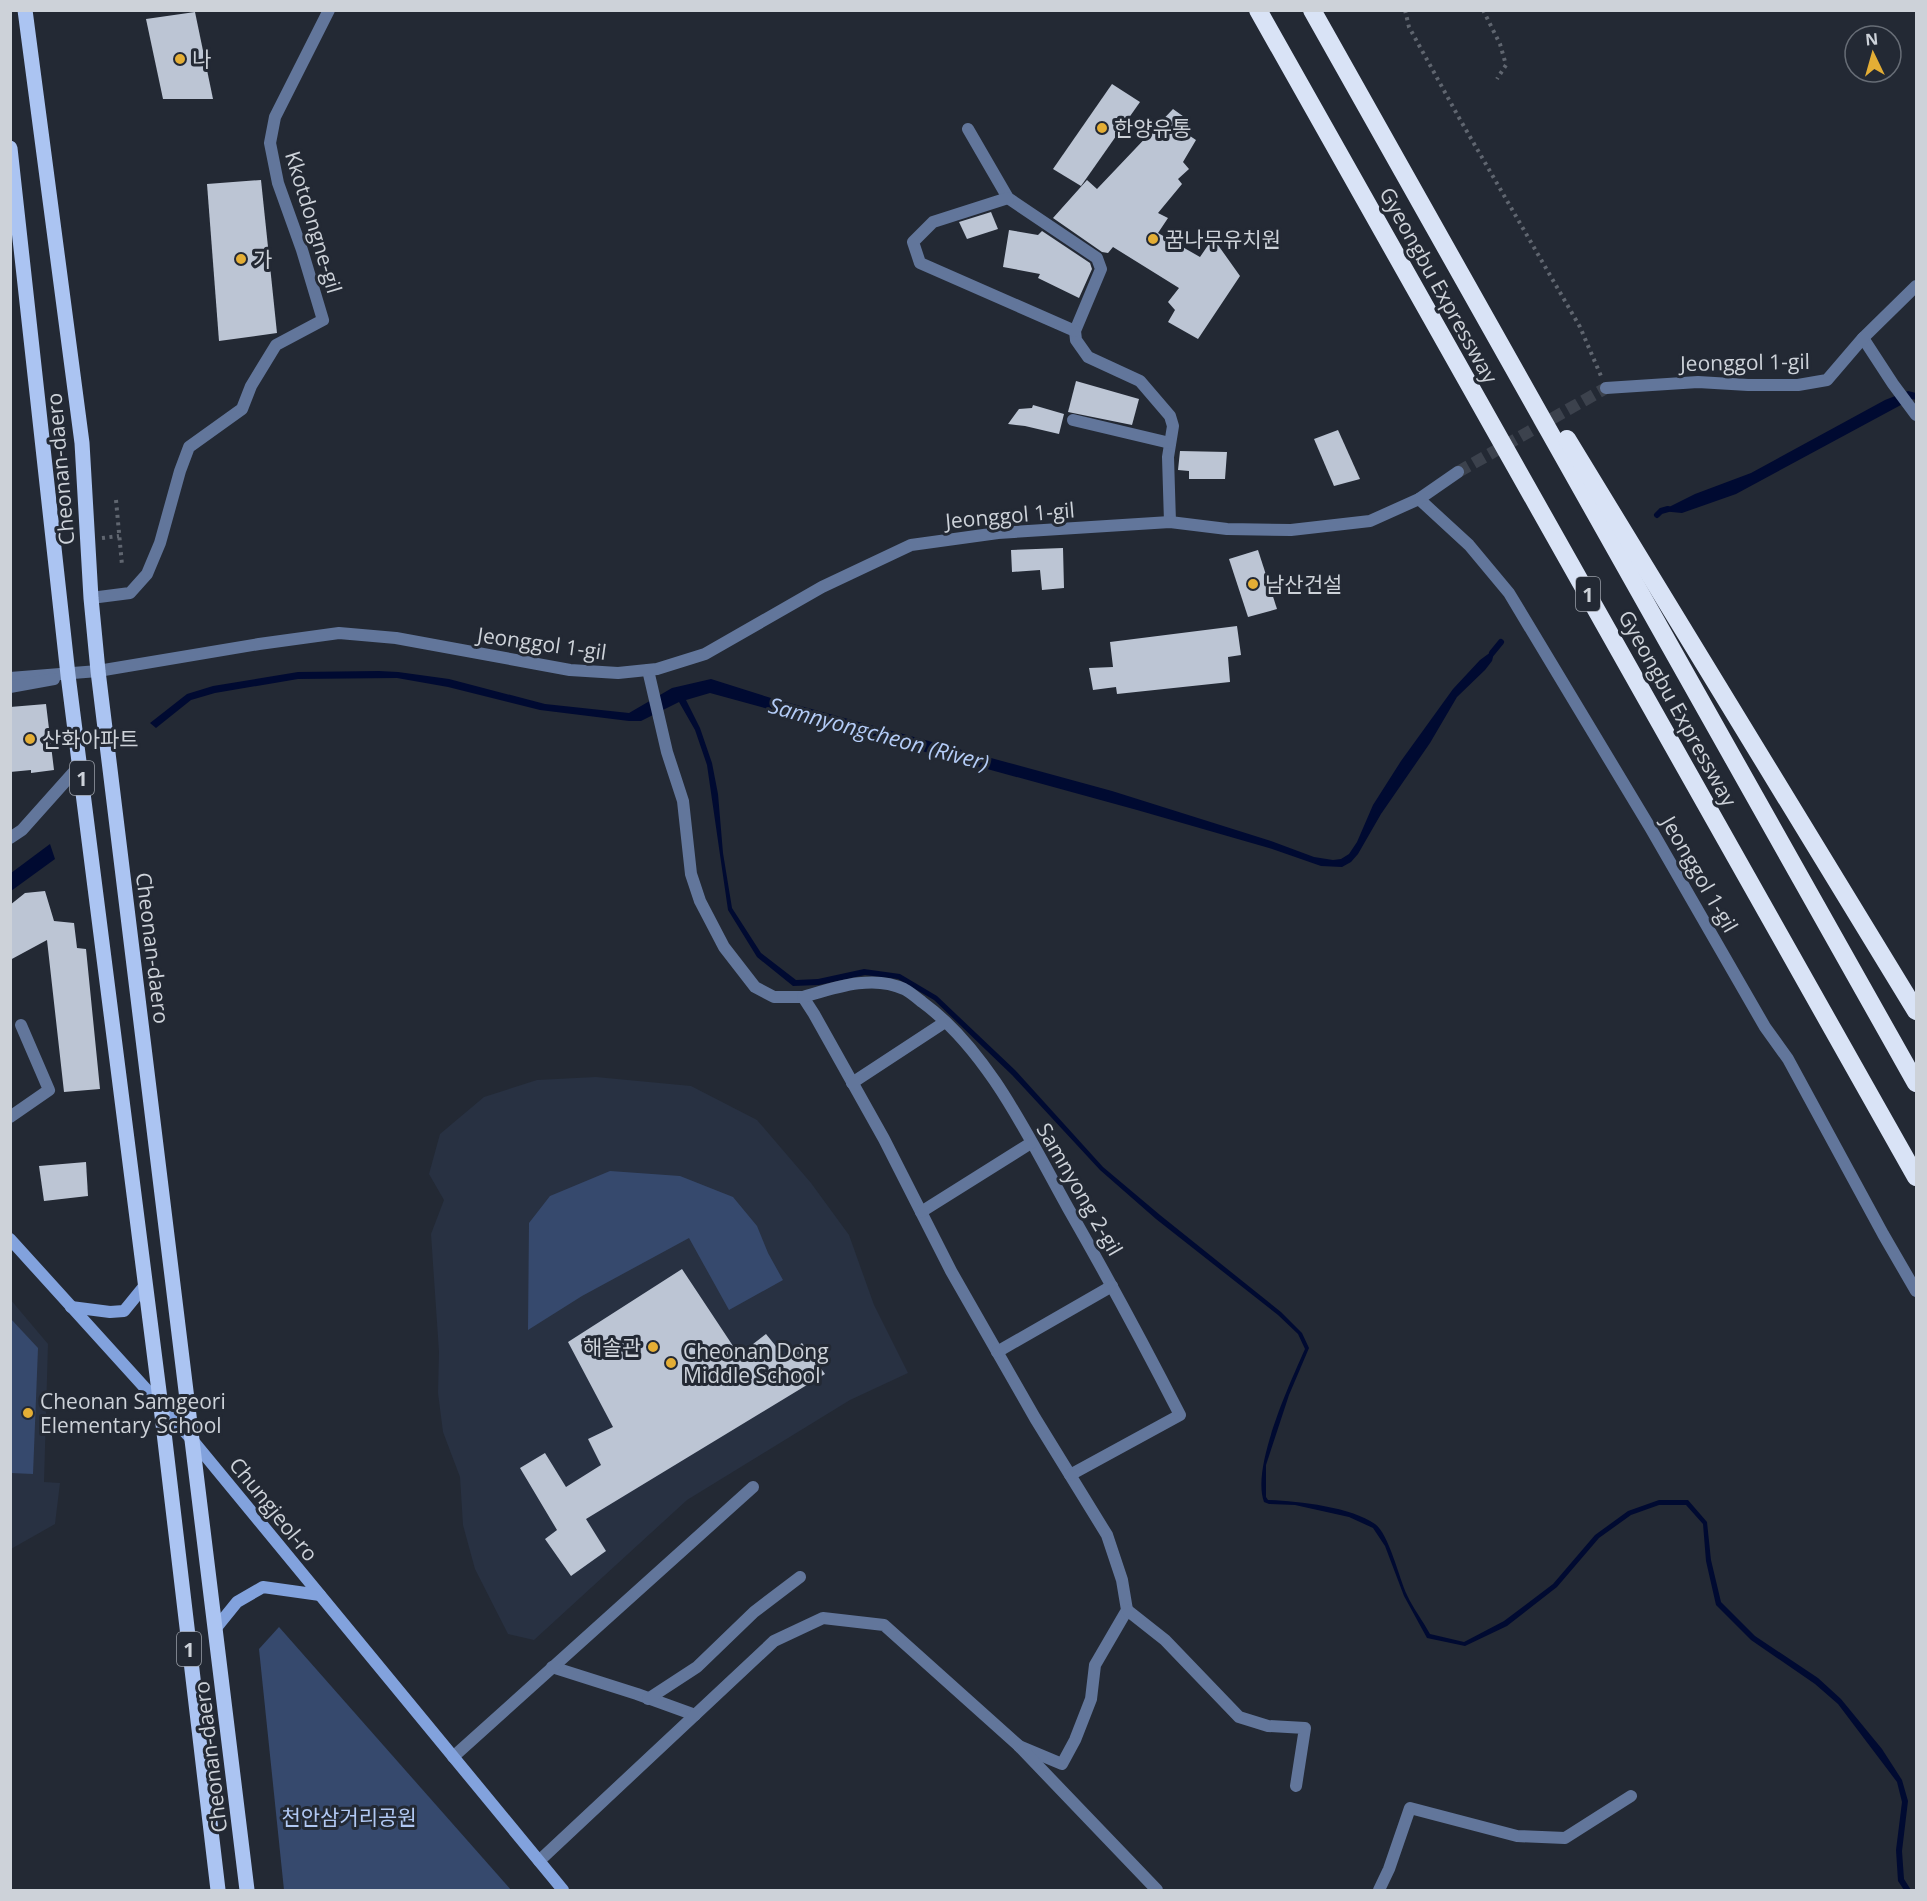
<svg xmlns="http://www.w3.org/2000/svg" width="1927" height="1901" viewBox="0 0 1927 1901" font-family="'Open Sans','Noto Sans KR',sans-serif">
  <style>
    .built { fill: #283142 }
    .green { fill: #36496d }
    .water { fill: #000a31 }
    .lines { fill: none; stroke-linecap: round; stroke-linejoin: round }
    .stream { stroke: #000a31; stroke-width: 6 }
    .building { fill: #bcc5d4 }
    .street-tunnel { stroke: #3c424d; stroke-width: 12; stroke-dasharray: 12 6; stroke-linecap: butt }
    .path { stroke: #606670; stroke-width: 4; stroke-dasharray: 3 4.5; stroke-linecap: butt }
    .lane { stroke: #62769b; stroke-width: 12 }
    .street { stroke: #62769b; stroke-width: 12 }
    .secondary { stroke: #82a2dd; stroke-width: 12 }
    .primary { stroke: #abc4f2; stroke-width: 15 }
    .highway { stroke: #d9e3f6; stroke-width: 18 }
    .poi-dot { fill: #e4ae35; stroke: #232934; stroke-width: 2 }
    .labels { text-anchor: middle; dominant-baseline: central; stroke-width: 6; stroke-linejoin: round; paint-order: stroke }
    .shield { fill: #232934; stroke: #9a9fa8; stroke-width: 1.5 }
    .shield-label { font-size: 20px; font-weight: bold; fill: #cdd2d9 }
    .poi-label { font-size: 21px; fill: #cdd2d9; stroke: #232934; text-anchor: start }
    .street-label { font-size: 21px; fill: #cdd2d9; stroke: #232934 }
    .park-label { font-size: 21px; fill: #b1c8f3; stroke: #232934 }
    .water-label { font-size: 22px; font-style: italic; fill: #b4ccf7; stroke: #232934 }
  </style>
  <rect width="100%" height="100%" fill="#232934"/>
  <g class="built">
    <polygon points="596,1077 691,1086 757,1120 811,1183 849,1235 874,1305 908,1373 850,1400 687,1500 534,1640 508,1634 475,1569 463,1525 460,1477 443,1432 438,1393 439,1352 431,1234 444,1200 429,1174 440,1134 484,1097 537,1080"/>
    <polygon points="10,1299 48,1344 44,1482 60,1483 55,1524 11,1549"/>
  </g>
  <g class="green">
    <polygon points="610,1171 680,1176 733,1197 757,1226 768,1253 783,1280 729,1310 689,1238 582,1296 528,1330 529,1223 550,1196"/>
    <polygon points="10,1318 38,1348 33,1474 11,1473"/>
    <polygon points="279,1627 511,1890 284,1890 259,1649"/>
  </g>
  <g class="water">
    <polygon points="1908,391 1916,393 1916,400 1912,399 1736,494 1682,513 1661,511 1695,494 1751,473 1885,400"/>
    <path d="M1495,649L1492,661L1485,670L1457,697L1430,743L1381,814L1358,854L1351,862L1342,867L1321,866L1269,848L1137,810L710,693L686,700L700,728L712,763L718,794L723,853L732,908L761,953L796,980L818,979L864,969L900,974L937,996L1015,1070L1103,1167L1160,1215L1281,1312L1302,1333L1309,1348L1289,1395L1266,1465V1497L1268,1500C1297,1501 1351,1507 1375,1524C1389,1534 1399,1578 1407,1595C1413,1608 1423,1621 1430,1634L1464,1642L1504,1621L1553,1584L1595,1535L1628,1511L1659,1500H1688L1707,1522L1711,1560L1721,1602L1755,1636L1818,1678L1841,1699L1882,1749L1902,1780L1908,1801L1902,1851L1904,1879L1911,1890H1904L1898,1881L1896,1850L1902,1802L1897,1782L1838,1704L1815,1684L1751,1640L1716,1605L1706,1561L1703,1524L1686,1505H1659L1631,1515L1599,1538L1557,1587L1507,1626L1465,1646L1427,1638L1404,1596L1385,1546L1373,1528L1349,1517L1295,1505L1269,1504L1264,1502C1251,1467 1290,1383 1305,1349L1298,1334L1278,1315L1156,1219L1100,1170L1012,1075L934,1000L898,979L865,975L819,985L793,986L757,957L728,910L707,765L695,730L679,702L641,721H629L540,710L448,687L397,678L298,679L215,693L191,700L156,728L150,723L187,694L213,686L298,672L379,671L398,672L449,679L545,704L629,713L672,688L711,679L771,698L1112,791L1271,841L1314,857L1333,860L1341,859L1349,854L1357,842L1373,805L1401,761L1453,689L1480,660Z"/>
    <polygon points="50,844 55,859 11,891 11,873"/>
  </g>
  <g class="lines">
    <g class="stream">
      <polyline points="1657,515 1661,511 1668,509"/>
      <polyline points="1492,653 1501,642"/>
    </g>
  </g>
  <g class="building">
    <polygon points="195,12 213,99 163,99 146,19"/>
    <polygon points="1112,84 1140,102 1081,186 1053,169"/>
    <polygon points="1173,109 1187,119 1181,130 1196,140 1183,162 1189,169 1178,179 1182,184 1158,213 1168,218 1158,233 1200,257 1213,238 1240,276 1198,339 1168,322 1175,310 1168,302 1179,288 1113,247 1108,253 1102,252 1053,218 1087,180 1097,189"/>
    <polygon points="261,180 277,333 219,341 207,184"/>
    <polygon points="991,212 998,229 967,239 959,222"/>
    <polygon points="1009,230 1038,235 1042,231 1090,263 1092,269 1079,298 1038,278 1040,274 1003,267"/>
    <polygon points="1076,381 1139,399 1132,425 1068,412"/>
    <polygon points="1033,405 1064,414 1059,434 1025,426 1008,424 1019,409 1032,408"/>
    <polygon points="1338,430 1360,479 1334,486 1314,439"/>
    <polygon points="1180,451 1227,452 1225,479 1189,479 1189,471 1178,470"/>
    <polygon points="1063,548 1064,588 1042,590 1040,570 1012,572 1011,550"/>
    <polygon points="1258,550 1277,609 1248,617 1229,559"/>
    <polygon points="1237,626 1241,655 1228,657 1230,682 1117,694 1116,687 1093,690 1089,668 1113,667 1110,642"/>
    <polygon points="46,704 54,770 31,773 31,770 10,772 10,707"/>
    <polygon points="45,891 54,921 74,923 77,948 86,949 100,1089 64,1092 47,940 10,960 10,905 25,893"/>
    <polygon points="86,1162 88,1196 44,1201 39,1166"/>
    <polygon points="682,1269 739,1355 766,1334 783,1355 802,1343 825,1374 586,1519 606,1551 571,1576 545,1539 557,1530 520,1468 545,1453 566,1487 601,1465 588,1439 613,1427 568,1342"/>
  </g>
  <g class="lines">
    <polyline class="street-tunnel" points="1458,472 1606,388"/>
    <g class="path">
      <polyline points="1405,10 1409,27 1458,116 1580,327 1601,376"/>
      <polyline points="1483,10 1500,44 1506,65 1497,79"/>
      <polyline points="116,500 122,565"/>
      <polyline points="102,538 119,536"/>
    </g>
    <g class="lane">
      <polyline points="968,129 1008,198 1097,258 1101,269 1075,331 1076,340 1088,357 1140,381 1170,416 1173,426 1168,457 1170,522"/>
      <polyline points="1008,198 933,222 913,242 920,263 1075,331"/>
      <polyline points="1073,420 1170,443"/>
      <polyline points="1419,499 1469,545 1509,593 1651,829 1765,1027 1788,1059 1883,1234 1916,1291"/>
      <polyline points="91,598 130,593 147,574 160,543 180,471 189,447 242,409 251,386 276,345 323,320 302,250 278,183 270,143 275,117 329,10"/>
      <polyline points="648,670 667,752 683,801 691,874 700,901 724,947 755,987 774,997 803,997 814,1014 884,1139 951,1271 1035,1418 1107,1535 1122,1580 1127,1610 1095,1665 1091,1699 1075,1740 1062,1764 1019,1746"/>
      <path d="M803,997C834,988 872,974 904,989C910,992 917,998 922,1002C988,1050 1029,1138 1068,1208C1107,1276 1144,1345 1180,1415L1070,1475"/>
      <polyline points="852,1083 945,1022"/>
      <polyline points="10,1117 49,1090 21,1025"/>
      <polyline points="921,1212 1031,1143"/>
      <polyline points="997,1352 1112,1286"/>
      <polyline points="1127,1610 1165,1640 1239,1717 1268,1726 1305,1728 1296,1786"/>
      <polyline points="552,1667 637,1694 695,1715"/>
      <polyline points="648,1699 697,1667 754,1612 800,1577"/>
      <polyline points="1379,1890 1389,1869 1410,1808 1517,1836 1565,1838 1631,1796"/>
    </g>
    <g class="street">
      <polyline points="1863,338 1893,384 1916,415"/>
      <polyline points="1606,388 1698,382 1748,385 1798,385 1827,380 1863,338 1916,286"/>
      <polyline points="10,678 98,671 259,644 339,633 396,638 570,670 618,673 657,669 705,654 822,587 911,545 998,533 1170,522 1227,529 1291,530 1370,521 1419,499 1458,472"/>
      <polyline points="10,687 54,679"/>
      <polyline points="10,838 22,830 80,765"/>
      <polyline points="453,1757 753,1487"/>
      <polyline points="539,1861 774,1641 823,1618 884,1625 1018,1745 1157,1890"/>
    </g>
    <g class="secondary">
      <polyline points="10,1239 194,1442 563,1890"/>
      <polyline points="71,1307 110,1312 124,1311 146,1284"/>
      <polyline points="216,1628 237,1602 263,1587 320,1595"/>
    </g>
    <g class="primary">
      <polyline points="25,10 82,443 91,598 98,671 247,1890"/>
      <polyline points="10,148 68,675 161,1407 218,1890"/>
    </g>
    <g class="highway">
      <polyline points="1258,10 1916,1177"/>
      <polyline points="1312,10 1916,1083"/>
      <polyline points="1567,439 1916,1011"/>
    </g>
  </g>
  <g class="poi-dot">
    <circle cx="180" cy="59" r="6"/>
    <circle cx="1102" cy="128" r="6"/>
    <circle cx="1153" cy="239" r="6"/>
    <circle cx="241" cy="259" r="6"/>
    <circle cx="1253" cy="584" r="6"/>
    <circle cx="30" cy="739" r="6"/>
    <circle cx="653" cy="1347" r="6"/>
    <circle cx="671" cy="1363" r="6"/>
    <circle cx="28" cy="1413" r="6"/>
  </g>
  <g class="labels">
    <g class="shield">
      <rect x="1576" y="577" width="24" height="34" rx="4.5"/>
      <rect x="70" y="761" width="24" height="34" rx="4.5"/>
      <rect x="177" y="1632" width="24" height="34" rx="4.5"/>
    </g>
    <g class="shield-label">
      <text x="1588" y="594">1</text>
      <text x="82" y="778">1</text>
      <text x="189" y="1649">1</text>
    </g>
    <g class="poi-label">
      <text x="192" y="59">나</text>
      <text x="1114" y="128">한양유통</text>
      <text x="1165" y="239">꿈나무유치원</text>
      <text x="253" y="259">가</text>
      <text x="1265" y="584">남산건설</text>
      <text x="42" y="739">산화아파트</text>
      <text x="641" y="1347" text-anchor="end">해솔관</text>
      <text x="683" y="1351">Cheonan Dong<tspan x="683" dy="24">Middle School</tspan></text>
      <text x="40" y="1401">Cheonan Samgeori<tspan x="40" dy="24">Elementary School</tspan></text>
    </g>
    <g class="street-label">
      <text transform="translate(314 222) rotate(73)">Kkotdongne-gil</text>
      <text transform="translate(1439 285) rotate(61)">Gyeongbu Expressway</text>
      <text transform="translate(1745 362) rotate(-1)">Jeonggol 1-gil</text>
      <text transform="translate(60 469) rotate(-95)">Cheonan-daero</text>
      <text transform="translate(1010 515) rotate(-5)">Jeonggol 1-gil</text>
      <text transform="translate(542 643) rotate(8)">Jeonggol 1-gil</text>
      <text transform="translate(1678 708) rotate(61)">Gyeongbu Expressway</text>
      <text transform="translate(1700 874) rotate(60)">Jeonggol 1-gil</text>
      <text transform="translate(153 948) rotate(83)">Cheonan-daero</text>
      <text transform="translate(1080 1189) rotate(60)">Samnyong 2-gil</text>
      <text transform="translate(274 1509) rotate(51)">Chungjeol-ro</text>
      <text transform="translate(210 1757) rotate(-97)">Cheonan-daero</text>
    </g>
    <g class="park-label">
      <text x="349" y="1817">천안삼거리공원</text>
    </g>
    <g class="water-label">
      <text transform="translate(879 733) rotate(15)">Samnyongcheon (River)</text>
    </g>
  </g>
  <rect width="1927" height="1901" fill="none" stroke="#cdd2d9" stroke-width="24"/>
  <g transform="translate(1873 54) rotate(355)"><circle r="28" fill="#232934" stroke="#676d76" stroke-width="1.5"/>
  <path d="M0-4.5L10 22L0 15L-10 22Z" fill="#e4ae35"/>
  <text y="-9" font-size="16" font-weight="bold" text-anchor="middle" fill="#cdd2d9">N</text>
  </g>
</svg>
